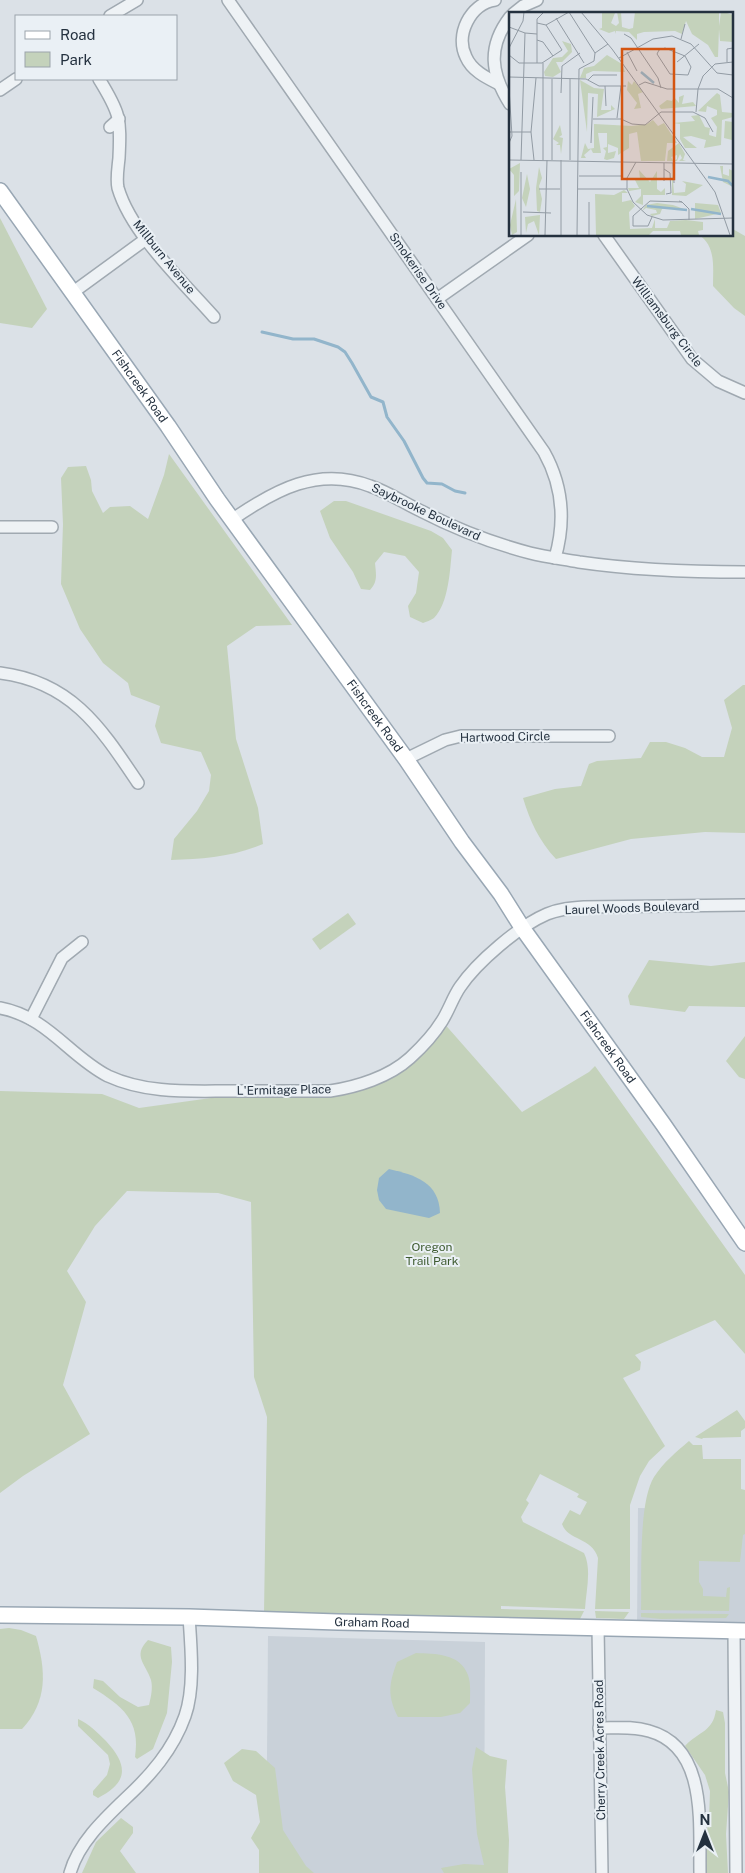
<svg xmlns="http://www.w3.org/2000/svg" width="745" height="1873" viewBox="0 0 745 1873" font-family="'Public Sans',sans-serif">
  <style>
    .built { fill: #c9d1d9 }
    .green { fill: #c4d2bb }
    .water { fill: #92b5cb }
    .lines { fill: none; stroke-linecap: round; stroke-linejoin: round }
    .stream { stroke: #92b5cb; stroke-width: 3 }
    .minor-casing { stroke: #a0a9b1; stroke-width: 14 }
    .major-casing { stroke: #99a7b4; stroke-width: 18 }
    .minor { stroke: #eef2f5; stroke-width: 11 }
    .major { stroke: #fff; stroke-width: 15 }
    .labels { text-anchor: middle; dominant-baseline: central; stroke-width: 4; stroke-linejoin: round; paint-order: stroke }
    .street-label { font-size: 12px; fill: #24313f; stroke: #eaf0f5 }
    .park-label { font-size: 12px; fill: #3e5b30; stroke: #eaf0f5 }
    .inset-river { fill: none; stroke: #92b5cb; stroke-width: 2.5 }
    .inset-road { fill: none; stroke: #929ba4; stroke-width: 1 }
    .view { fill: #d45511; fill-opacity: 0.15; stroke: #d45511; stroke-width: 2.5 }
    .inset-edge { fill: none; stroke: #24313f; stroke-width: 2.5 }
  </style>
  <rect width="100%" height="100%" fill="#dbe1e7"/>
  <g class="built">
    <polygon points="638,1508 745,1510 745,1631 637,1628"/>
    <polygon points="268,1636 485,1642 484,1873 266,1873"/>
  </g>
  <g class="green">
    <polygon points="0,218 47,309 32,328 0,323"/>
    <path d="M731,228L745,236V316L734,308L713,286C713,267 716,246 699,235H731Z"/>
    <path d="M169,454L292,625L256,626L227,646L236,739L258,808L263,844C232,857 203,859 171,860L174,839L197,811L209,791L211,775L201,752L161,743L155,726L160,706L131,695L128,683L103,663L80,629L61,584L63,524L61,478L68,467L86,466L91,480L92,491L103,513L110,507L130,506L148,519L164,475Z"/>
    <path d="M334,501H346L431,531L443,538L452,550C450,569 449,603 434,618C431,620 426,622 423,623L410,617L408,606L416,593L419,572L405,556L384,552L375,563C376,574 378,582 370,590L361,589L353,572L330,538L320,511Z"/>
    <path d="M743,685H745V833L705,832L631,839L556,859C539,841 530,821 523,798L555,789L581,786L589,764L597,761L641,758L650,742H666L685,748L702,757H724L732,728L724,700Z"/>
    <polygon points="348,913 356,924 320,950 312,939"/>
    <polygon points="649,960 711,966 745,962 745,1007 689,1006 685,1012 630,1005 628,996"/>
    <path d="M442,1021L522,1112L589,1072L595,1066L745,1275V1354L715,1320L635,1355L641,1362L640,1370L623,1378L665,1446L649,1461L640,1476L630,1505V1609H595L598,1558C592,1537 568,1541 562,1524L570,1510L580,1515L587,1502L577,1497L579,1494L540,1474L526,1500L529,1503L521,1517L523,1522L584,1553C592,1569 586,1591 585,1609L501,1606V1609L584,1611L580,1619H500L264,1613L267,1417L254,1377L251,1202L218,1193L127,1191L95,1226L67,1271L86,1302L63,1385L90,1434L23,1476L0,1493V1091L102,1094L139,1108L261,1091H330L391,1070Z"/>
    <polygon points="745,1036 745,1079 739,1077 726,1061"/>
    <polygon points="737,1410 745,1421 745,1428 741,1431 741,1437 703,1438 702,1439 695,1437"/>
    <path d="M689,1441L693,1445H702L703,1459H741V1489L745,1490V1534L743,1535L740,1562L699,1561V1582L703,1589V1596L726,1597L727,1588L730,1587L729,1611L641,1610C642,1577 638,1503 654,1477C663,1463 676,1452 689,1441Z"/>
    <polygon points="595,1611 629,1612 624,1619 596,1618"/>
    <polygon points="641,1613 729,1614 726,1618 661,1619 641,1617"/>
    <path d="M9,1628L21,1630L36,1636C46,1671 48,1701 22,1729H0V1629Z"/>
    <path d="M148,1640L171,1647L172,1662L167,1713L153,1749L137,1759L135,1757C141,1720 122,1706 93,1688L94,1679L103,1681L120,1697L138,1707L149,1705C151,1697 153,1688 151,1680C146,1664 132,1656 148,1640Z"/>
    <path d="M416,1653C435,1654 460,1653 468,1675C471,1683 470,1695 470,1703L460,1713L441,1717H398C387,1695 389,1684 397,1662Z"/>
    <path d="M716,1710L723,1712L725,1723V1773L729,1792L726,1834L728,1873H703L704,1847L709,1819L710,1791L705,1775L685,1746C699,1731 713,1732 716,1710Z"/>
    <path d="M78,1719C89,1724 97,1732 106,1741C128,1765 129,1782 98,1798L93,1795V1791L107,1775L110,1764L108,1755L78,1726Z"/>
    <polygon points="476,1747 490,1756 507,1760 505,1787 509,1840 508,1873 444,1873 441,1868 464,1864 484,1865 477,1834 472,1769"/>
    <polygon points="242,1749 256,1751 275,1768 283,1830 306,1866 314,1873 259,1873 259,1850 251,1838 260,1822 256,1795 233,1781 224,1763"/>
    <polygon points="121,1818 133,1827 133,1833 120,1851 136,1873 82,1873 96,1842"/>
  </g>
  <path class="water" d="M389,1169C415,1175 439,1182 440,1213L429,1218L386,1209L379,1200L377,1190L379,1178Z"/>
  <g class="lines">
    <polyline class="stream" points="262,332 293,339 314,339 338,347 345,352 352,363 371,397 383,402 387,417 404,441 423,478 427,483 442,484 455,491 465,493"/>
    <g class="minor-casing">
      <g id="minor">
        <path d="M228,0L544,452C563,486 566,520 555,558"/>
        <path d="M495,0C470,4 455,35 466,57C472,71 487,78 499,84"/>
        <polyline points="513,14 523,6 537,0"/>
        <polyline points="110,16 137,0"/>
        <path d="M510,17C487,47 491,74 510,104"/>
        <path d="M99,79C120,113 121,118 119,158C118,168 116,179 118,188C131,233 183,282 214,317"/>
        <polyline points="0,90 16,79"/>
        <polyline points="110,127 119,119"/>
        <polyline points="604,235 692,359 718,381 745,393"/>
        <polyline points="72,293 146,239"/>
        <polyline points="437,299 528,235"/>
        <path d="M233,519C275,490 318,466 370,486C388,492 404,503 421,511C456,529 492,543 530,553C546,557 563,559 579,562C634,570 689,572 745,572"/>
        <polyline points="0,527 52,527"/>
        <path d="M0,673C72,682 101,728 138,783"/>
        <polyline points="406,759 445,740 461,736 609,736"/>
        <path d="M0,1008C48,1017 69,1056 108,1076C147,1094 190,1091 231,1091C264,1091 297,1091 330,1091C357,1087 389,1077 410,1058C422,1047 434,1034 442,1021C449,1010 453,997 460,987C477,962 519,926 547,914C559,909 571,908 584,907L745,905"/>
        <polyline points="31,1019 62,958 82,942"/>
        <polyline points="598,1627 602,1873"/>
        <polyline points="734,1631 736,1873"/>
        <path d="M599,1728C616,1728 633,1726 649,1731C708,1747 699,1825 700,1873"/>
        <path d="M70,1873C78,1844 103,1820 125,1799C150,1776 173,1750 185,1716C195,1688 191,1646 189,1617"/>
      </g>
    </g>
    <g class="major-casing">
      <g id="major">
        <path id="s1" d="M0,191L168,426L217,499L406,759L462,842L501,894L523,929L663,1124L745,1243"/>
        <path id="s2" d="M0,1615L189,1617L338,1622L745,1631"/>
      </g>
    </g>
    <use href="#minor" class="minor"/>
    <use href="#major" class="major"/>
  </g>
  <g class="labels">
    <g class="street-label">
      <text transform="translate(164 257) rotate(51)">Millburn Avenue</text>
      <text transform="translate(418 271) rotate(55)">Smokerise Drive</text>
      <text transform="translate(667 322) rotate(53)">Williamsburg Circle</text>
      <text stroke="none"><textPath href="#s1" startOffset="240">Fishcreek Road</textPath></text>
      <text transform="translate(426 512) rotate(25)">Saybrooke Boulevard</text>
      <text stroke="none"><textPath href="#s1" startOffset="645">Fishcreek Road</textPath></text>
      <text transform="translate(505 737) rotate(-1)">Hartwood Circle</text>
      <text transform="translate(632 908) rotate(-2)">Laurel Woods Boulevard</text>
      <text stroke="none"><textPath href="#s1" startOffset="1050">Fishcreek Road</textPath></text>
      <text transform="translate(284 1090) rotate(-1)">L'Ermitage Place</text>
      <text stroke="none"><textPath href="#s2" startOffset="372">Graham Road</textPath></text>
      <text transform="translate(600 1750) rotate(-91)">Cherry Creek Acres Road</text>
    </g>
    <g class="park-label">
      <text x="432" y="1247">Oregon<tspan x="432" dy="14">Trail Park</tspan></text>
    </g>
  </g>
  <g transform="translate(509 12)">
    <rect width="224" height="224" fill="#dbe1e7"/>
    <path d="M93,0L106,1L102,11L107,14L110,11L108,0H112L113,15L120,17L124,16L126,0H210V14L212,0H215L224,3V30L211,29L210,17L209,45H206L199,33L183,22L177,9L173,22L166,19L135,20L128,22V28L120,20L107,19L106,22V19L100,21L90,17L93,16ZM53,29L62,32L63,40L53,50H47L52,60L44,65L36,64L35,60L44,46L53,45L59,39ZM98,43L113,52L116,60L84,59L77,62V66H71L75,56L85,54ZM71,68L85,76L95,77L92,98H102V93L106,97L88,105L89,82L79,81L78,120ZM119,69L123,73L125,69L134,80L129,82L132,96L125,97L128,91L118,78ZM208,81L211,83L213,100L224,101V105L213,108L212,133L195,136L197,128L182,124L174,125L188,136H176L171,127V112L164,111L186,109L182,104L190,103L196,115L201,116L200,123L207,125L208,115L202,106L208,103V98L198,94L197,100L189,99ZM175,83L173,92L184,90L187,94L152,97L150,94L158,88L163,89L165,85L170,91V85ZM144,108L149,114L155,111L168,131H158L156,149H132L128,120L120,122V136L109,143V136L99,132V141L107,139L105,146L98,148L95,147L97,139L94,136L98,135V121H89L92,141H84L82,137L75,143L77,146H72L76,131L79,137L85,136V112L123,114L138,112ZM216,109L224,110L223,128L215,126ZM51,113L53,123L50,125L54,126L52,142L51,133H47L50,131L44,127ZM170,131L176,142L174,148L177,149H170L173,146L171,142L168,149H165L168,147V143L162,145L164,149H158L159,139ZM11,151L10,179L5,184V163L0,157ZM211,154H214V162L220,164V157L224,159L222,174L214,170ZM30,155L33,166L30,174L33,187L31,200L28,199L27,176ZM163,155L165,181L176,180L177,172L173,169L194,173L177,184L163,183ZM130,158L141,170L148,159V177L152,180L156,176V183H134V193L126,190L132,184V177L120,179L119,176H130L126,168L131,167ZM18,162L21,177L17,195L13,186ZM115,178L119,181H113V190L122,188L126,194L120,200L121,217L143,216L146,207V216H158L161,209L177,208L194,210V218L189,219L190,223H172L171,219H144L140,223H87L86,182L105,183ZM7,187L8,220L3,223L1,213ZM148,191L164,193L175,197H153L151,202L143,204L141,202L148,201L147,198L137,196L133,199L137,193ZM186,191L209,193L212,201L186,207ZM31,203L30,223L25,209L19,212L17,221L16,205Z" fill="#c4d2bb"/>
    <path class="inset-river" d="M132,60L145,71M199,165L219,169L224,174M138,194L178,198M182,197L212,202"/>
    <path class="inset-road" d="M60,0L86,41M72,0L103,37L206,180L221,223M47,6L75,51M37,13L60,0M0,15L16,21L28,22M115,22L122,26L149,66L152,76M172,27L176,12M28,28L34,30L44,44M0,36L14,9L15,0M156,36L176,44L182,55L179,63L161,62L148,42L150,38ZM118,40L128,59M86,41L99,32M0,43L10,51H33L53,38L37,13L28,11M110,46L144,27L163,24L182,32L208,61L224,63M168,50L190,32M218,50V37L224,36M28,51V7L35,0M0,65L77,67L90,74H117M79,68L84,63H108M130,73L136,70L158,77H209L224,86M96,74L97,94M0,76L3,124L0,131M52,81L53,54L71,41M187,100L189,77L194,64L206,52L224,50M108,106L112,74M84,107H112L123,112L136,113L152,100H184L196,106L204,120M0,120H22L25,148M22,120L27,66M82,131L84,85M0,148L224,152M12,148L16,21M34,148V51M43,148V67M52,148V223M61,148V67M127,150L118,166V177L124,190L138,203L154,208L224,206M155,151V169M164,151L165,171M155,157L161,161L162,181L157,182M70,164H112M30,177H51M69,177H118M173,190L180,197V208M14,200L42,201M143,205L139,214H124V204L141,189L173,190L170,189M12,223V160M36,223L38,148M68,223L70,57L85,49L86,41M80,223V190"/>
    <path class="view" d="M113,37H165V167H113Z"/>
    <rect width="224" height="224" class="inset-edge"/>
  </g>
  <rect x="15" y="15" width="162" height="65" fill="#eaf0f5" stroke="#9ba4ac"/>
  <rect x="25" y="31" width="25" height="8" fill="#ffffff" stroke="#9ba4ac"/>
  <text x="60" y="40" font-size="15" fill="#24313f">Road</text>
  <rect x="25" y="52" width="25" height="15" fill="#c4d2bb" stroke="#9ba4ac"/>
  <text x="60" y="65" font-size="15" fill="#24313f">Park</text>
  <g transform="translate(705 1833)" stroke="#eaf0f5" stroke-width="4" paint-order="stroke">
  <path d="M0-4L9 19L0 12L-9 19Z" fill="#24313f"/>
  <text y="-8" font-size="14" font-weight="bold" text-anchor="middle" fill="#24313f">N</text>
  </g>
</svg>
